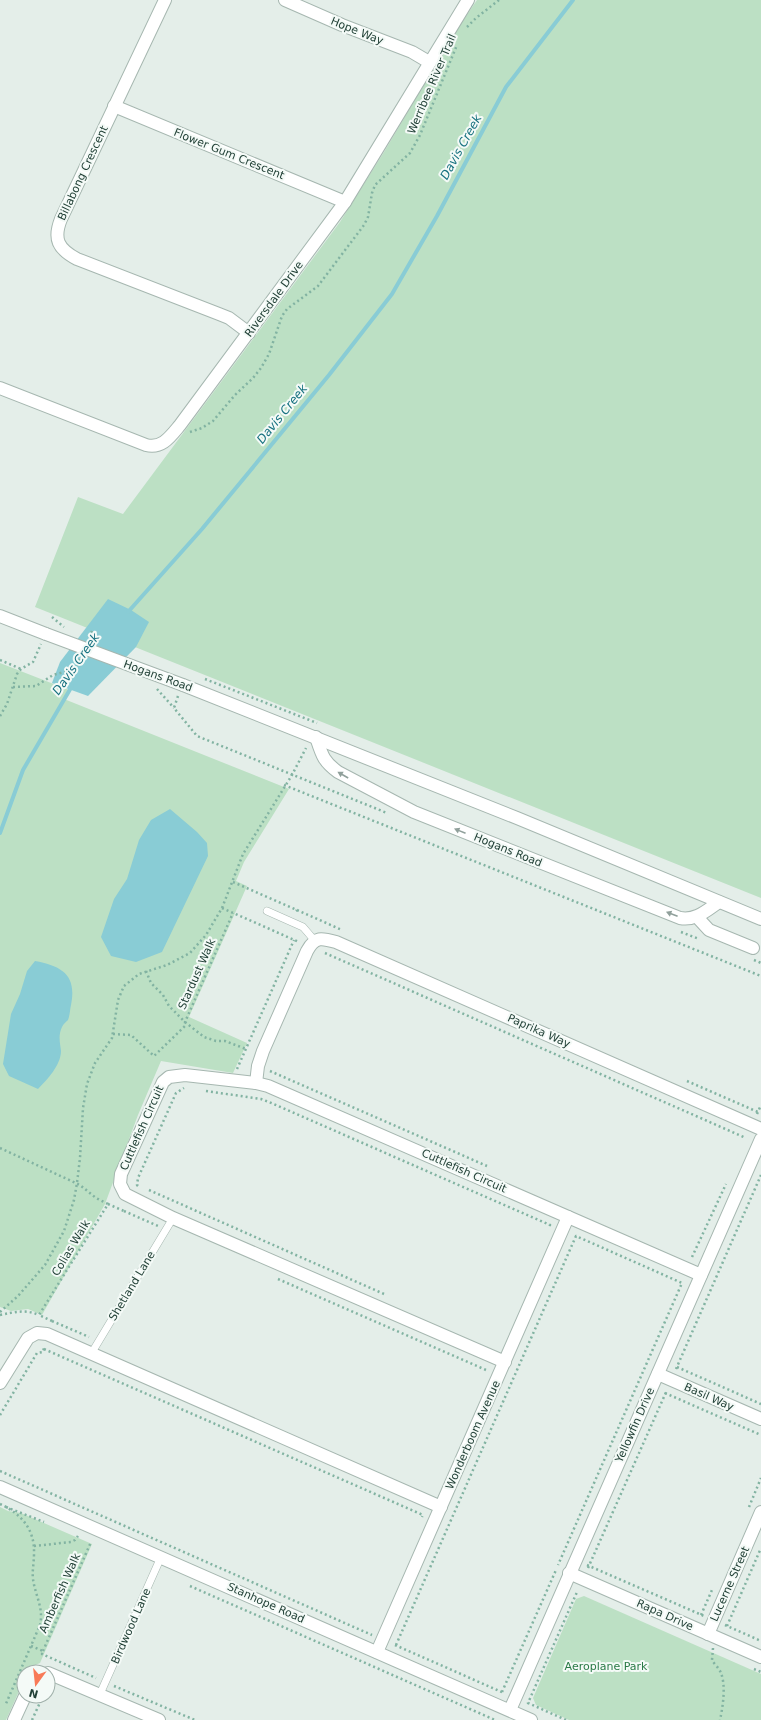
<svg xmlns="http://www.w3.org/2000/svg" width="761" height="1720" viewBox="0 0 761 1720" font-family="'DejaVu Sans',sans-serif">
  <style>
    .green { fill: #bce0c4 }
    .water { fill: #89ccd5 }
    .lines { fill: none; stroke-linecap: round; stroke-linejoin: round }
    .stream { stroke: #89ccd5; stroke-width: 4 }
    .service-casing { stroke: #a6b7b0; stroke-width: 8 }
    .minor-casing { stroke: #a6b7b0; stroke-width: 14 }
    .tertiary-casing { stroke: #a6b7b0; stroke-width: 14 }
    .path { stroke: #82b3a2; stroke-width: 2.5; stroke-dasharray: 2 3; stroke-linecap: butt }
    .service { stroke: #fff; stroke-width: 7 }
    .minor { stroke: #fff; stroke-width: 12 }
    .tertiary { stroke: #fff; stroke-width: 12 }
    .tertiary-bridge-casing { stroke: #a6b7b0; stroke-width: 14; stroke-linecap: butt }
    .path-bridge { stroke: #82b3a2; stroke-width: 2.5; stroke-dasharray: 2 3; stroke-linecap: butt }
    .tertiary-bridge { stroke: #fff; stroke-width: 12 }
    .oneway { fill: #90a09b }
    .labels { text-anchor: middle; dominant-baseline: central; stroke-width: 4; stroke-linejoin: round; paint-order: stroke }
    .street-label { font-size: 11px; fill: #224137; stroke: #f4faf7 }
    .park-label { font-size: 11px; fill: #2a7a46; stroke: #f4faf7 }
    .water-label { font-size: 12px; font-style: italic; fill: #187280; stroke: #f4faf7 }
  </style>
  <rect width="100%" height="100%" fill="#e4eee9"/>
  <g class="green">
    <polygon points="477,0 761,0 761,898 35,607 78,497 123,514 340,222 384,152 456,31"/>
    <polygon points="0,663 69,690 64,699 289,789 244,862 236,881 247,886 189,1017 247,1043 233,1073 161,1061 138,1115 105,1204 42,1315 28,1309 11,1311 0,1307"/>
    <polygon points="0,1507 8,1511 21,1513 92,1544 40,1663 33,1666 28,1672 24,1672 24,1680 6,1720 0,1720"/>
    <polygon points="584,1596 761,1674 761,1720 569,1720 536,1705 533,1698 576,1599"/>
  </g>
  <g class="water">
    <polygon points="108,599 131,610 149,622 136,647 88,696 52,683 60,662"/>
    <polygon points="170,809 197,832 207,843 208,856 162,952 136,962 111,956 101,937 114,899 127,879 139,840 151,820"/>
    <path d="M35,961C62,966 77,975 71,1005C70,1009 70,1015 68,1020C66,1022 63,1024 62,1027C58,1035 60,1043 61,1051C61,1065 47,1080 38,1089L9,1076L3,1064L11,1014L20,994L27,971Z"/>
  </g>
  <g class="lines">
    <g class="stream">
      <polyline points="128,612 202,529 329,375 392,294 437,216 506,87 573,0"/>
      <polyline points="0,833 23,770 72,686"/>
    </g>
    <g class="service-casing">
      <g id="service">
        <polyline points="267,911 303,927 315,941"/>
        <polyline points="91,1354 173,1218"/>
        <polyline points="100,1694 161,1557"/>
      </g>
    </g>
    <g class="minor-casing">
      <g id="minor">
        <path d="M165,0L61,219C53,239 58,249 77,259L219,314L229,318L249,333"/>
        <polyline points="285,0 342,25 412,52 429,62"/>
        <polyline points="114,106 345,202"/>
        <path d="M0,388L146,445C162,449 170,437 180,425L345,202L468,0"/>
        <path d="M316,737C322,755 323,761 338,772L414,812L680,918C696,921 707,910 719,902"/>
        <polyline points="697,917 709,930 753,948"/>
        <path d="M256,1083L258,1066L263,1051L307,951C315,936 322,938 336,942L761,1129"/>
        <polyline points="505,1362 173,1218 125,1194 120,1184 121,1174 163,1082 169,1077 185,1075 256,1083 268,1086 701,1275"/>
        <polyline points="658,1374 761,1419"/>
        <polyline points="0,1383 28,1338 37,1333 47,1334 441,1507"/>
        <polyline points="0,1487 531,1720"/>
        <polyline points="569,1573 761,1657"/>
        <polyline points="708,1634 761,1512"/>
        <polyline points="377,1652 568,1217"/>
        <polyline points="48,1673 159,1720"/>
        <polyline points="510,1710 761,1139"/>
        <polyline points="14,1720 25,1696"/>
      </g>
    </g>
    <g class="tertiary-casing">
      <g id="tertiary">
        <polyline points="0,616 46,634"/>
        <polyline points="183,685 517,818 761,919"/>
      </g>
    </g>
    <g class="path">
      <polyline points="467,27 476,18 499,0"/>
      <polyline points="190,432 202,428 213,421 235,395 253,378 261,368 269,354 282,316 287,309 318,286 364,225 368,217 372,193 375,185 410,153 420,135 457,45"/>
      <polyline points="89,637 92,631"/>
      <polyline points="0,660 21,669"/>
      <polyline points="205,679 317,723"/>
      <polyline points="13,687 36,686 53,675 75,669 80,659"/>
      <polyline points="178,696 174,708 197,736 387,813"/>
      <polyline points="0,716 7,704 17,674 21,669 33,662 41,644"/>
      <polyline points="284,785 761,976"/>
      <polyline points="233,882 297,910 296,911"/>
      <polyline points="222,908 299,942"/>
      <polyline points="297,910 342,930"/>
      <polyline points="681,932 699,939"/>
      <polyline points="325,953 746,1138"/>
      <polyline points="754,960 761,963"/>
      <polyline points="146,971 151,983 163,995 169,1006 185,1022 204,1037 216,1041 225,1041 246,1049"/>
      <polyline points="113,1034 131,1035 154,1056 185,1026 185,1022 233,913"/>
      <polyline points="237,1069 294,940"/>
      <polyline points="270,1071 487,1166"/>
      <polyline points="687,1081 758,1112"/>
      <polyline points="206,1091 261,1099 269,1102 550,1225 549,1227"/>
      <polyline points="757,1114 761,1105"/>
      <polyline points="0,1148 80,1185 96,1198 108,1204"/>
      <polyline points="138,1186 137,1185 138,1178 176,1093 184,1088"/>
      <polyline points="149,1190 384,1294"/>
      <polyline points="124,1211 158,1226"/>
      <polyline points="692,1257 726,1184"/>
      <polyline points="278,1279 486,1370"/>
      <polyline points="0,1312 18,1296 45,1265 64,1231 74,1200 77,1183 80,1158 83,1108 87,1084 95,1063 112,1038 118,1000 124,986 139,974 167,965 190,953 206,935 222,908 243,854 292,775 306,748"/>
      <path d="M0,1315C15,1312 25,1309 39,1315"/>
      <polyline points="52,1321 89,1337"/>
      <polyline points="52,1321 39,1315 108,1204 124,1211"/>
      <polyline points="44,1349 423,1515 422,1517"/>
      <polyline points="677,1367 761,1404"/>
      <polyline points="676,1369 761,1175"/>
      <polyline points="665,1393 761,1435"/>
      <polyline points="0,1415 37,1353 43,1352 44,1348"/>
      <polyline points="0,1471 372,1635"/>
      <path d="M0,1504C22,1514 35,1530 34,1554C34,1563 32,1571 33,1579C35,1595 44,1608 40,1625L5,1706"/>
      <polyline points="6,1507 44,1522"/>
      <polyline points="749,1507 761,1478"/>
      <polyline points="34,1546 71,1542 75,1540 78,1536"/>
      <polyline points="587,1565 704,1616"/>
      <polyline points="588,1568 667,1390"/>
      <polyline points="190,1586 495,1720"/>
      <polyline points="701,1615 712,1590"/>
      <polyline points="725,1625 761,1641"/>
      <polyline points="727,1626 761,1548"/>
      <polyline points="395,1645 504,1693"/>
      <polyline points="396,1645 576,1236 682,1283 558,1565"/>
      <polyline points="31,1646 43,1651 42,1654 96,1678"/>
      <path d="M713,1648L712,1660C714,1664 719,1668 721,1673C726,1686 723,1706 720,1720"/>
      <polyline points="43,1651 91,1542"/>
      <polyline points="754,1669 761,1672"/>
      <polyline points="114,1686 195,1720"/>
      <polyline points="502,1692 556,1570"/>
      <polyline points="32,1720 43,1696"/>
      <polyline points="566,1720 528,1703 577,1592 579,1592"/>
    </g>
    <use href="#service" class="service"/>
    <use href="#minor" class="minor"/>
    <use href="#tertiary" class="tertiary"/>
    <g class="tertiary-bridge-casing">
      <polyline id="tertiary-bridge" points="46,634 183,685"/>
    </g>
    <g class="path-bridge">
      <polyline points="52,617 64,627"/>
      <polyline points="157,689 174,708"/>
    </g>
    <use href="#tertiary-bridge" class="tertiary-bridge"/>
  </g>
  <defs><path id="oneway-solid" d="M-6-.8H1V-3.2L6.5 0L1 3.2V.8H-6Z"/></defs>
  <g class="oneway">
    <use href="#oneway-solid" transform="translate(343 775) rotate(-150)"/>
    <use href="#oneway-solid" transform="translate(460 831) rotate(-158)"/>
    <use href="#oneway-solid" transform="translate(672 914) rotate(-159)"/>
  </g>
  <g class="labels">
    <g class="street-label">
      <text transform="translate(357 31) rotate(22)">Hope Way</text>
      <text transform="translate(432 84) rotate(-67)">Werribee River Trail</text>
      <text transform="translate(229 154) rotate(22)">Flower Gum Crescent</text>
      <text transform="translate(83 173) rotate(-65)">Billabong Crescent</text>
      <text transform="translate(274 299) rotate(-54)">Riversdale Drive</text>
      <text transform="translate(158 676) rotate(20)">Hogans Road</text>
      <text transform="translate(508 850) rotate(22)">Hogans Road</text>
      <text transform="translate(197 974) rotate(-66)">Stardust Walk</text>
      <text transform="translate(539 1031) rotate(24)">Paprika Way</text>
      <text transform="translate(142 1128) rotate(-66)">Cuttlefish Circuit</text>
      <text transform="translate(464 1171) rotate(24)">Cuttlefish Circuit</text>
      <text transform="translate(71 1248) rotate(-59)">Colias Walk</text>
      <text transform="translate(132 1286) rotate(-59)">Shetland Lane</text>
      <text transform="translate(709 1397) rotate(24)">Basil Way</text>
      <text transform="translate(635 1425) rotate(-66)">Yellowfin Drive</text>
      <text transform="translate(473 1435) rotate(-66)">Wonderboom Avenue</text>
      <text transform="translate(730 1584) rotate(-66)">Lucerne Street</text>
      <text transform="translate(60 1593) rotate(-66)">Amberfish Walk</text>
      <text transform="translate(266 1603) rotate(24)">Stanhope Road</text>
      <text transform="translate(665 1615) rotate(24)">Rapa Drive</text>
      <text transform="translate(131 1626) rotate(-66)">Birdwood Lane</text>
    </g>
    <g class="park-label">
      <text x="606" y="1666">Aeroplane Park</text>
    </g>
    <g class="water-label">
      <text transform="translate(461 147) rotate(-61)">Davis Creek</text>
      <text transform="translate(282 414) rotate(-51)">Davis Creek</text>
      <text transform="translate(76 664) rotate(-55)">Davis Creek</text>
    </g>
  </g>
  <g transform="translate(36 1684) rotate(195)"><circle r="19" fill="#f4faf7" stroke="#a0b0aa"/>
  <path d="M0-3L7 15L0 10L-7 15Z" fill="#f87a57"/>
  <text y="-6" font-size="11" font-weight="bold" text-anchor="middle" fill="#224137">N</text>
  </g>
</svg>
